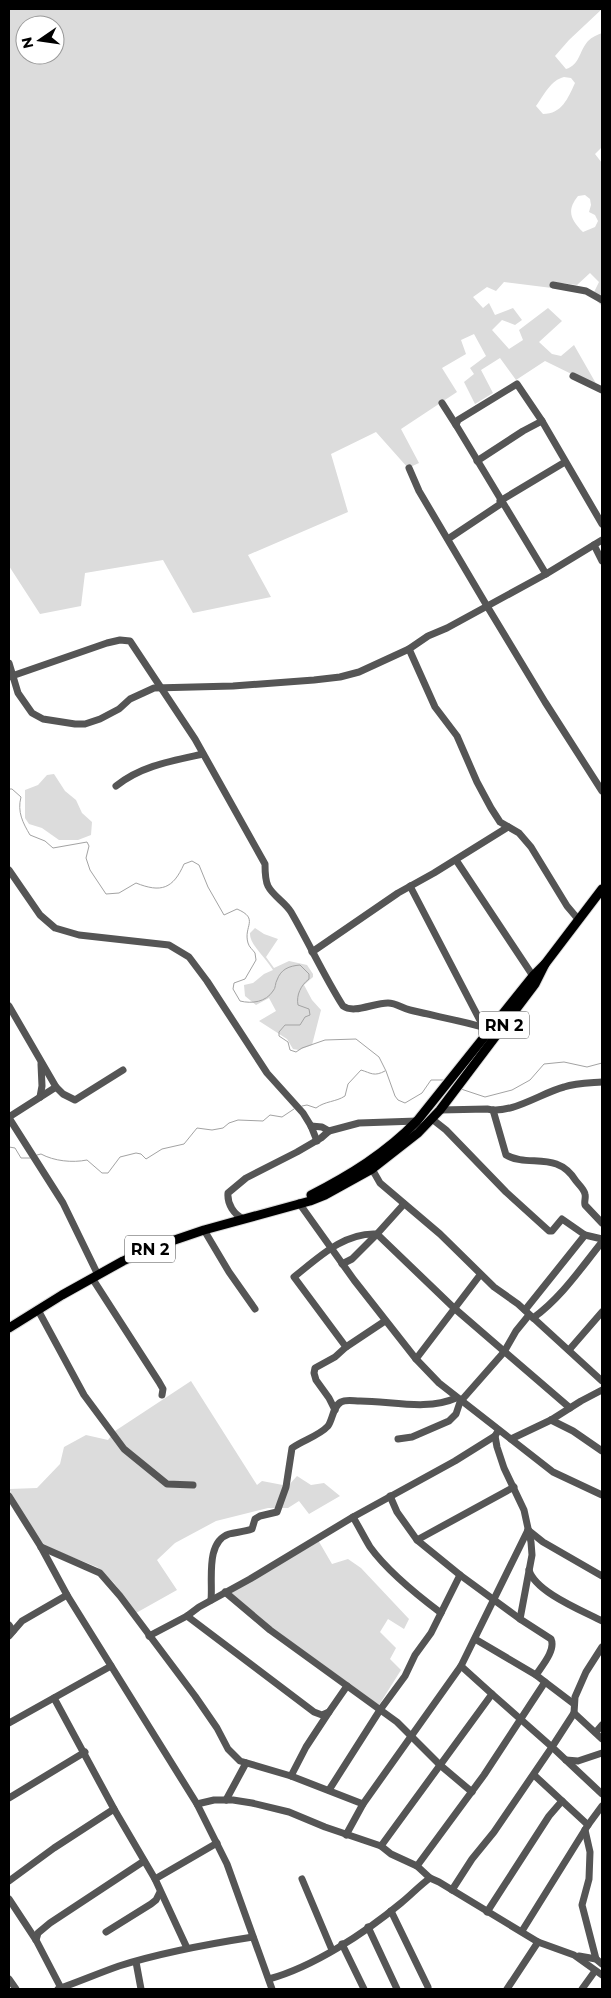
<svg xmlns="http://www.w3.org/2000/svg" width="611" height="1998" viewBox="0 0 611 1998" font-family="Montserrat,sans-serif">
  <style>
    .green { fill: #dcdcdc; fill-rule: evenodd }
    .lines { fill: none; stroke-linecap: round; stroke-linejoin: round }
    .stream { stroke: #a3a3a3; stroke-width: 1 }
    .major-casing { stroke: #dbdbdb; stroke-width: 11 }
    .minor { stroke: #555; stroke-width: 7 }
    .major { stroke: #000; stroke-width: 9 }
    .labels { text-anchor: middle; dominant-baseline: central; stroke-width: 4.5; stroke-linejoin: round; paint-order: stroke }
    .shield { fill: #fff; stroke: #4c4c4c; stroke-width: 1 }
    .shield-label { font-size: 16px; font-weight: bold; fill: #000 }
  </style>
  <rect width="100%" height="100%" fill="#fff"/>
  <g class="green">
    <path d="M9,9H602L569,40L555,56L566,69C580,65 579,51 588,41C592,37 597,35 602,33V147L595,154L602,163V306L592,296L599,282L590,273L577,285L561,283L552,288L504,282L496,291L487,287L473,297L483,308L489,303L495,315L513,308L522,320L515,325L502,320L492,330L509,349L523,340L519,330L548,308L562,321L539,342L552,354L561,356L574,345L598,387L545,361L516,380L500,358L481,370L493,393L475,404L464,382L474,374L470,368L486,356L474,334L461,340L466,354L442,368L457,392L401,429L419,463L408,468L376,432L331,454L348,512L248,555L271,597L193,613L163,560L85,573L81,606L40,614L9,566ZM25,25H55V55H25ZM564,77L571,78L575,83C568,98 562,114 543,114L536,106C544,95 551,80 564,77ZM585,195L590,199L591,205L589,212L595,215L598,221L595,227L583,232C571,220 566,211 578,196Z"/>
    <polygon points="54,774 65,791 76,800 82,813 92,822 91,835 78,840 59,840 42,828 29,824 25,818 25,790 38,785 47,775"/>
    <path d="M255,928L264,934L278,939L266,957L274,968L289,961L307,965L313,974V977L304,985L312,1000L321,1010L312,1045L299,1050L293,1049L287,1039L259,1021L276,1011L269,998L256,1005L245,996L244,985L253,983L264,974L273,970C267,959 249,944 250,933Z"/>
    <polygon points="191,1381 257,1485 262,1481 288,1486 297,1476 311,1485 324,1483 340,1496 309,1514 299,1501 288,1508 268,1508 216,1521 175,1543 157,1560 177,1590 136,1613 114,1583 97,1567 42,1545 9,1489 37,1488 60,1464 64,1447 86,1435 108,1440 115,1431"/>
    <polygon points="318,1540 332,1564 348,1559 361,1568 409,1619 404,1629 388,1619 380,1632 396,1648 390,1659 401,1670 379,1705 268,1625 231,1593"/>
  </g>
  <g class="lines">
    <g class="stream">
      <path d="M9,789H12L21,797C17,812 23,823 30,835L45,841L53,848L87,842L89,846L86,858L90,870L106,894L119,893L136,883C161,893 173,889 184,864L192,861L199,865L208,887L224,915L237,909C260,919 243,926 248,943C249,947 253,950 255,953L256,960L245,979L234,983L233,989L240,1001C252,1004 266,1002 273,991C276,988 275,983 277,980C281,969 289,966 300,965L309,974V979C301,985 296,995 298,1005L309,1009L310,1015L305,1017L300,1025H285L279,1032V1036L288,1042L290,1050L296,1052L302,1048L325,1040L356,1039L379,1057L386,1071L395,1096L398,1100L405,1103L422,1093L431,1080H444"/>
      <polyline points="461,1089 485,1097 512,1090 530,1080 544,1064 564,1062 587,1067 602,1063"/>
      <path d="M302,1106L307,1105L316,1108C325,1101 336,1102 345,1096L348,1084L361,1070C371,1073 374,1077 385,1071"/>
      <polyline points="9,1147 15,1148 21,1158 30,1158"/>
      <path d="M37,1155L41,1154C54,1161 72,1163 87,1160L102,1173H108L120,1157L136,1153L141,1154L146,1159L162,1149L184,1144L197,1128L212,1130L223,1128L229,1123L238,1120L263,1121L270,1115L282,1117L294,1109"/>
    </g>
    <g class="major-casing">
      <g id="major">
        <path d="M311,1195C350,1175 386,1153 417,1121L533,976L545,964L602,889"/>
        <polyline points="9,1328 62,1295 123,1261 154,1247 204,1230 310,1201 325,1195 372,1169 418,1133 440,1110 535,984 545,964"/>
      </g>
    </g>
    <g class="minor">
      <polyline points="553,285 586,291 602,300"/>
      <polyline points="573,376 602,390"/>
      <polyline points="442,403 456,425"/>
      <polyline points="542,421 517,384 458,420 456,425 546,574"/>
      <polyline points="477,461 523,431 542,421 602,524"/>
      <polyline points="409,468 419,491 487,606 545,702 602,791"/>
      <polyline points="500,501 565,462"/>
      <polyline points="448,539 502,503"/>
      <polyline points="594,545 602,561"/>
      <polyline points="409,649 435,707 457,736 477,782 491,808 500,822 519,833 531,847 567,906 578,919"/>
      <polyline points="9,663 18,693 32,713 43,719 75,724 85,724 100,719 119,709 130,699 154,688 233,686 314,680 340,677 359,672 409,649 428,636 447,628 546,574 602,540"/>
      <path d="M9,677L107,643L120,640L130,641L195,739L265,864C265,871 265,880 268,886C273,896 285,902 291,912C309,943 324,976 343,1006C354,1014 373,1003 388,1003C396,1003 402,1008 410,1010C434,1016 458,1020 482,1027"/>
      <path d="M116,786C141,766 171,761 203,754"/>
      <polyline points="456,860 533,976"/>
      <polyline points="9,870 40,915 55,928 79,935 169,945 189,957 207,981 267,1073 303,1113 311,1126 317,1141"/>
      <polyline points="410,886 484,1028"/>
      <polyline points="312,952 398,893 434,873 508,827"/>
      <polyline points="9,1006 56,1087"/>
      <polyline points="40,1097 42,1086 41,1064"/>
      <path d="M440,1110L487,1109C511,1115 541,1093 564,1087C576,1083 590,1083 602,1082"/>
      <path d="M493,1110L506,1155C529,1168 557,1150 576,1181C579,1185 584,1189 585,1194C586,1198 584,1201 585,1205L602,1223"/>
      <polyline points="9,1117 56,1087 63,1094 75,1100 123,1070"/>
      <polyline points="9,1118 63,1203 98,1275"/>
      <polyline points="432,1119 446,1130 506,1192 549,1231 552,1231 562,1219 585,1235 602,1239"/>
      <polyline points="311,1126 322,1127 329,1131"/>
      <polyline points="372,1169 380,1183 440,1234 494,1287 518,1304 602,1381"/>
      <polyline points="299,1203 354,1280 416,1359 439,1383 553,1472 602,1495"/>
      <path d="M244,1219C234,1215 227,1204 228,1193L246,1178L297,1152L321,1138L329,1131L359,1123L417,1121"/>
      <polyline points="204,1230 229,1272 255,1309"/>
      <polyline points="342,1264 352,1259 377,1234 454,1308 570,1408"/>
      <polyline points="92,1278 159,1382 163,1389 162,1395"/>
      <polyline points="38,1310 84,1395 124,1449 167,1484 193,1485"/>
      <polyline points="525,1310 585,1235"/>
      <path d="M533,1318C561,1298 581,1268 602,1242"/>
      <path d="M346,1347L294,1277C318,1258 344,1232 377,1234L404,1204"/>
      <polyline points="569,1350 602,1312"/>
      <polyline points="416,1359 480,1275"/>
      <polyline points="335,1410 329,1398 316,1380 314,1373 315,1368 335,1357 346,1347 385,1321"/>
      <polyline points="551,1420 573,1431 602,1451"/>
      <polyline points="398,1439 412,1437 449,1421 456,1414 460,1402 504,1352 516,1331 529,1315"/>
      <polyline points="511,1439 551,1420 581,1401 602,1390"/>
      <polyline points="514,1487 417,1540 460,1575 520,1619"/>
      <polyline points="9,1496 41,1547 67,1595 197,1804 227,1864 272,1989"/>
      <polyline points="390,1496 397,1512 417,1540"/>
      <path d="M353,1517C359,1527 364,1537 370,1547C388,1572 417,1595 441,1613"/>
      <polyline points="528,1530 543,1542 602,1576"/>
      <polyline points="41,1547 100,1573 120,1596 195,1696 217,1728 228,1749 240,1761 291,1776 363,1804"/>
      <path d="M529,1570C535,1592 583,1611 602,1621"/>
      <polyline points="225,1592 270,1630 397,1722 440,1765 472,1792"/>
      <path d="M211,1600C213,1581 205,1542 229,1534C236,1532 244,1532 252,1529L255,1519L260,1516L277,1512L286,1487L292,1448C303,1440 319,1436 328,1426C333,1419 333,1406 341,1402C346,1399 354,1401 360,1401C391,1401 427,1411 456,1398"/>
      <polyline points="187,1616 314,1712 322,1715 329,1712 347,1686"/>
      <polyline points="9,1625 13,1631"/>
      <polyline points="9,1636 22,1621 67,1595"/>
      <polyline points="149,1636 187,1616 199,1607 250,1579 353,1517 455,1461 495,1436"/>
      <polyline points="475,1639 536,1675"/>
      <polyline points="602,1647 586,1672 575,1697 574,1713 552,1747 602,1794"/>
      <polyline points="545,1682 574,1704"/>
      <polyline points="54,1698 114,1809 155,1879 187,1948"/>
      <polyline points="574,1713 602,1739"/>
      <polyline points="9,1723 111,1666"/>
      <polyline points="596,1732 602,1725"/>
      <polyline points="566,1760 578,1761 602,1753"/>
      <polyline points="534,1775 588,1825"/>
      <polyline points="291,1776 306,1747 329,1712"/>
      <polyline points="329,1790 380,1710 405,1676 415,1655 431,1633 460,1575"/>
      <polyline points="9,1798 85,1752"/>
      <polyline points="226,1800 246,1763"/>
      <polyline points="197,1804 214,1800 233,1800 252,1803 289,1812 325,1827 381,1846 391,1854 417,1866 430,1878 439,1882 538,1942 574,1955 602,1975"/>
      <polyline points="585,1830 590,1852 589,1879 582,1905 596,1959"/>
      <polyline points="346,1835 363,1804 461,1666 528,1530"/>
      <polyline points="381,1846 492,1694 461,1666"/>
      <path d="M417,1866L484,1775L545,1682L536,1675C542,1666 556,1650 551,1639L520,1619L532,1555L531,1542L524,1510L504,1468L497,1447L495,1436L498,1431"/>
      <polyline points="155,1879 217,1843"/>
      <polyline points="302,1879 332,1950"/>
      <polyline points="9,1881 54,1848 114,1809"/>
      <polyline points="452,1890 472,1859 494,1832 552,1747 492,1694"/>
      <polyline points="9,1899 36,1940 61,1988"/>
      <polyline points="391,1911 428,1987"/>
      <polyline points="487,1912 549,1816 562,1801"/>
      <polyline points="368,1927 397,1989"/>
      <polyline points="522,1931 588,1825 602,1806"/>
      <polyline points="106,1932 151,1904 156,1900 160,1892"/>
      <polyline points="36,1940 38,1933 50,1923 144,1861"/>
      <polyline points="342,1944 364,1989"/>
      <polyline points="579,1956 596,1959 602,1964"/>
      <polyline points="136,1962 141,1989"/>
      <polyline points="9,1979 16,1989"/>
      <path d="M269,1979C313,1967 365,1933 401,1903C411,1895 419,1886 430,1878"/>
      <path d="M58,1989C78,1982 99,1973 119,1966C163,1952 208,1944 253,1937"/>
      <polyline points="507,1989 538,1942"/>
      <polyline points="582,1989 595,1971"/>
    </g>
    <use href="#major" class="major"/>
  </g>
  <g class="labels">
    <g class="shield">
      <rect x="479" y="1011.5" width="50" height="27" rx="4"/>
      <rect x="125" y="1235.5" width="50" height="27" rx="4"/>
    </g>
    <g class="shield-label">
      <text x="504" y="1025">RN 2</text>
      <text x="150" y="1249">RN 2</text>
    </g>
  </g>
  <rect width="611" height="1998" fill="none" stroke="#000000" stroke-width="20"/>
  <g transform="translate(40 40) rotate(257)"><circle r="24" fill="#ffffff" stroke="#999999"/>
  <path d="M0-4L9 19L0 12L-9 19Z" fill="#000000"/>
  <text y="-8" font-size="14" font-weight="bold" text-anchor="middle" fill="#000000">N</text>
  </g>
</svg>
